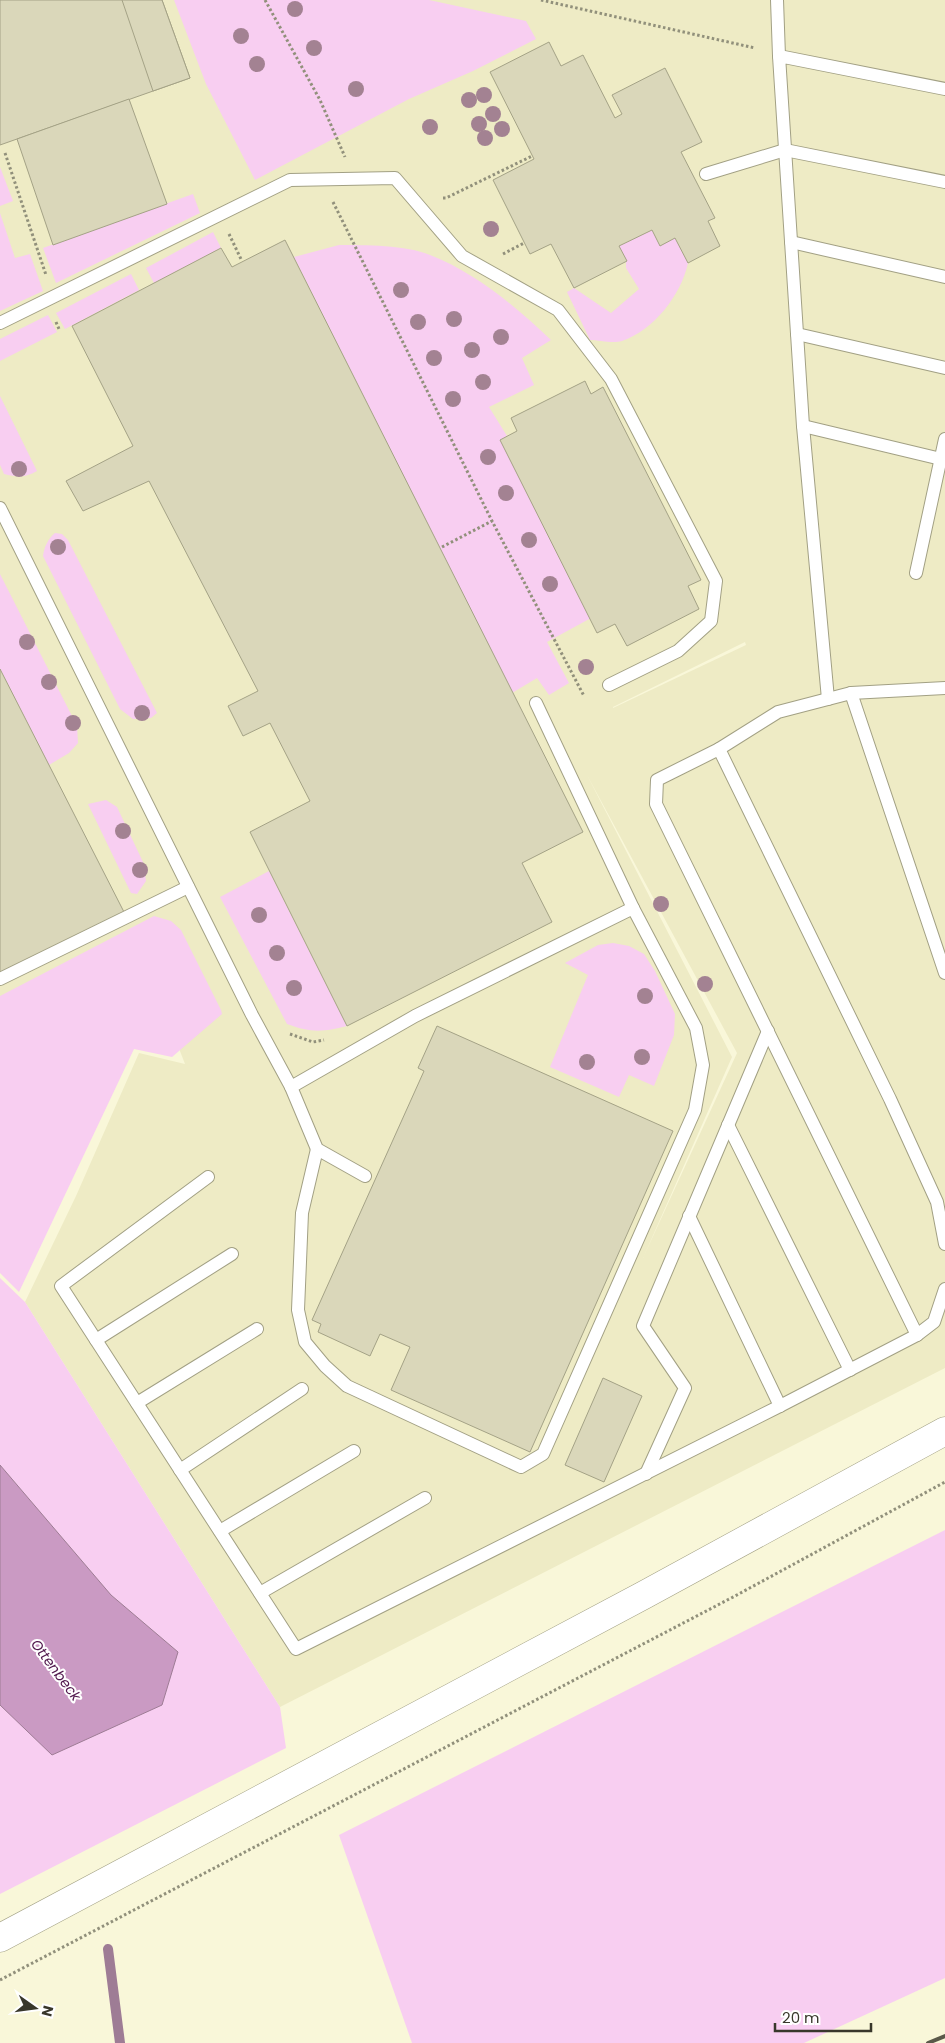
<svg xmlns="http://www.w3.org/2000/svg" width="945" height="2043" viewBox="0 0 945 2043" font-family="Poppins,sans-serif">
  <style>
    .built { fill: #eeebc5; fill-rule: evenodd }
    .green { fill: #f8cef1 }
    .water { fill: #ca9ac3; stroke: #9e7c95 }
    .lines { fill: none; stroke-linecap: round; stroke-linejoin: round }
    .stream { stroke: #9e7c95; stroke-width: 10 }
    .building { fill: #dad7ba; stroke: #a4a286 }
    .lane-casing { stroke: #a2a084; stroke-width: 14 }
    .secondary-casing { stroke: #a2a084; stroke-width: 29 }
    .path { stroke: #91907b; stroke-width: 3; stroke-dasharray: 2.5 2.5; stroke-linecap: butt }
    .lane { stroke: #fff; stroke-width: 12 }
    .secondary { stroke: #fff; stroke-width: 28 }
    .rail { stroke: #5a5949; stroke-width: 4 }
    .tree { fill: #a38292 }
    .labels { text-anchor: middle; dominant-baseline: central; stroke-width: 4; stroke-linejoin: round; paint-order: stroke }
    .water-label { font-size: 14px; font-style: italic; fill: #521a4e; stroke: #fff }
  </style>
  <rect width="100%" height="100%" fill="#f9f7d9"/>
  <path class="built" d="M0,0H945V1368L280,1707L25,1302L76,1196L139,1053L185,1064L139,945L0,1016ZM745,642L746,645L613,708V707ZM587,775L737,1053L643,1258L732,1057Z"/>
  <g class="green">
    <polygon points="174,0 429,0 526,21 536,39 473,71 409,99 255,180 206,84"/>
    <polygon points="0,167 13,201 0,206"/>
    <polygon points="193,194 200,213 56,283 43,248"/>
    <polygon points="0,213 15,258 30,254 43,291 0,311"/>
    <path d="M652,230L660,246L675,238L688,263C681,295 654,330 622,341C613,344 599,340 590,340L567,292L574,288L611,313L639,289L626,268V261L619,246Z"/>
    <polygon points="213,232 221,248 154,283 146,268"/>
    <path d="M339,245C365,245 406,245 430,255C476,273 515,306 551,340L522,358L534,385L489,407L507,436L501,440L591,618L547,642L569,683L549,695L537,678L512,693L294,257Z"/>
    <polygon points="131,274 139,290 65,329 56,313"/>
    <polygon points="48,315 57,332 0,361 0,339"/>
    <path d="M0,396L37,471C25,478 17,477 4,474L0,465Z"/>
    <path d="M55,533L62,534L68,540L157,713L151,718L133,719L120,709L43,556C44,547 48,539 55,533Z"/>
    <polygon points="0,574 77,726 78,743 69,753 49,765 0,669"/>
    <polygon points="106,800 117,807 143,862 146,881 137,894 131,893 88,804"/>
    <path d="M269,871L347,1026C323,1032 311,1033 287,1024L220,897Z"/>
    <polygon points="154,916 171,921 181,930 221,1010 222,1014 172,1057 134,1049 19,1292 0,1273 0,996"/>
    <polygon points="613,943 629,946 644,954 655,971 675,1014 674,1035 654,1086 629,1075 619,1097 550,1067 588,975 565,963 598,945"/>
    <polygon points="0,1278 25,1302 280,1707 286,1748 0,1894 0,1705 1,1707 178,1652 111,1595 0,1465"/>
    <polygon points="945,1530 945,1978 804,2043 412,2043 339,1835"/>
  </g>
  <polygon class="water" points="0,1465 111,1595 178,1652 162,1705 52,1755 0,1705"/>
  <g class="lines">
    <polyline class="stream" points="108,1949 120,2043"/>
  </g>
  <g class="building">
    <polygon points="0,0 162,0 190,78 0,145"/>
    <polygon points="122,0 162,0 190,78 153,91"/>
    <polygon points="549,42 561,66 583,55 615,118 622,114 612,95 665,68 702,142 681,152 715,218 708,221 720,246 688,263 675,238 660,246 652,230 619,246 627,261 574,288 551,244 530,254 493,180 534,159 490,72"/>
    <polygon points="129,99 167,204 53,245 17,139"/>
    <polygon points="285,240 583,832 522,863 552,922 347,1026 250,832 310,801 270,723 243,736 228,706 258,691 149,481 83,511 66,481 133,446 72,326 221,248 232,267"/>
    <polygon points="585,381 591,394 603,387 701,580 688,586 699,609 627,646 615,624 597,633 500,440 517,431 511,418"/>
    <polygon points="0,669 124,912 0,974"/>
    <polygon points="437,1026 673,1131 530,1452 391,1390 410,1347 380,1334 370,1356 318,1332 321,1324 312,1320 424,1071 418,1068"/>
    <polygon points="603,1378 642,1396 604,1482 565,1465"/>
  </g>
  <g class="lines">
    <g class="lane-casing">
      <g id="lane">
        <polyline points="777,0 779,56"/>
        <polyline points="706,174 785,150 945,182"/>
        <polyline points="791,242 945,277"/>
        <polyline points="0,323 290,180 395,178 462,256 558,310 611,379 716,581 711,621 678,651 609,685"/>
        <polyline points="797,334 945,368"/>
        <polyline points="803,426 941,459"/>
        <polyline points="0,508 252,1015 291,1087 317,1149 365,1176"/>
        <polyline points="916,573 945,439"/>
        <polyline points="945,688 851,693 778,712 719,749 890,1099 937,1202 945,1244"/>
        <polyline points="851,693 945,973"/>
        <polyline points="828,699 803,426 779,56 945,89"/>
        <polyline points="536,703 633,908"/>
        <polyline points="719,749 657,780 656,804 917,1335"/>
        <polyline points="0,979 188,887"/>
        <polyline points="291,1087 415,1016 633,908 696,1028 703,1065 695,1110 543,1454 521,1467 347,1386 325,1366 305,1342 298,1310 302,1213 317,1149"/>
        <polyline points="728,1125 850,1370"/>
        <polyline points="208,1177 61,1286 296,1649 780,1406 917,1335 934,1322 945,1289"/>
        <polyline points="689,1216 780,1406"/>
        <polyline points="96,1340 232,1254"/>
        <polyline points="137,1403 257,1329"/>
        <polyline points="180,1470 302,1389"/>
        <polyline points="646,1474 685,1388 643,1326 768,1031"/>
        <polyline points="220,1531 354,1451"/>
        <polyline points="260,1593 425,1498"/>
      </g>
    </g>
    <g class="secondary-casing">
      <polyline id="secondary" points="0,1938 644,1595 945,1431"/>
    </g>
    <g class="path">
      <polyline points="265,0 320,100 345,157"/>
      <polyline points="541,0 755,48"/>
      <polyline points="5,153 46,275"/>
      <polyline points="443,198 446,198 532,156"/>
      <polyline points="333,202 492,521 584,696"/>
      <polyline points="229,234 241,259"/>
      <polyline points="503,254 524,243"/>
      <polyline points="56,322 59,329"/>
      <polyline points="442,547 492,521"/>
      <polyline points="290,1034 313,1042 324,1040"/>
      <polyline points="0,1980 735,1596 945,1482"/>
    </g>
    <use href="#lane" class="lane"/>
    <use href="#secondary" class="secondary"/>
    <polyline class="rail" points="928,2043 945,2036"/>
  </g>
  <g class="tree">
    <circle cx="295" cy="9" r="8"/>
    <circle cx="241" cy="36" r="8"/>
    <circle cx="314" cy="48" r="8"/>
    <circle cx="257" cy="64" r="8"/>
    <circle cx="356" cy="89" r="8"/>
    <circle cx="484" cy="95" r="8"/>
    <circle cx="469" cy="100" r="8"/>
    <circle cx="493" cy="114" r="8"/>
    <circle cx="479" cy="124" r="8"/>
    <circle cx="430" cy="127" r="8"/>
    <circle cx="502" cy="129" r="8"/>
    <circle cx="485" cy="138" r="8"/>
    <circle cx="491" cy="229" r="8"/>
    <circle cx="401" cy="290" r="8"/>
    <circle cx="454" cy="319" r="8"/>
    <circle cx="418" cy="322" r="8"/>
    <circle cx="501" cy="337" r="8"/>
    <circle cx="472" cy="350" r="8"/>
    <circle cx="434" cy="358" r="8"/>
    <circle cx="483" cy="382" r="8"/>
    <circle cx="453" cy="399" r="8"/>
    <circle cx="488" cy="457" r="8"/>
    <circle cx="19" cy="469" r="8"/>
    <circle cx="506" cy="493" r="8"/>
    <circle cx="529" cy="540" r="8"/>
    <circle cx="58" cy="547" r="8"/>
    <circle cx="550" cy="584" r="8"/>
    <circle cx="27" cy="642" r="8"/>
    <circle cx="586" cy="667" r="8"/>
    <circle cx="49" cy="682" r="8"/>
    <circle cx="142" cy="713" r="8"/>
    <circle cx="73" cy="723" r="8"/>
    <circle cx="123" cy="831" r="8"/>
    <circle cx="140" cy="870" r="8"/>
    <circle cx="661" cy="904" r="8"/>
    <circle cx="259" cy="915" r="8"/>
    <circle cx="277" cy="953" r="8"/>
    <circle cx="705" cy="984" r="8"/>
    <circle cx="294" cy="988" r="8"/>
    <circle cx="645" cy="996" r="8"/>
    <circle cx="642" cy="1057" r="8"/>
    <circle cx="587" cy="1062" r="8"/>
  </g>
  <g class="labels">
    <g class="water-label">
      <text transform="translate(56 1670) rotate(53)">Ottenbeck</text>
    </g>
  </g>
  <g transform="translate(35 2008) rotate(104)" stroke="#ffffff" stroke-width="4" paint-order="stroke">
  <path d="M0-4L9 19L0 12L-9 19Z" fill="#38372b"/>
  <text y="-8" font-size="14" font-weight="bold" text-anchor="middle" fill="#38372b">N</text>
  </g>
  <path d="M775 2023v8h96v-8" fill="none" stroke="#38372b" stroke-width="2.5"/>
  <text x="782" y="2023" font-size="15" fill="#38372b" stroke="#ffffff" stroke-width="4" paint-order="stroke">20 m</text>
</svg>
